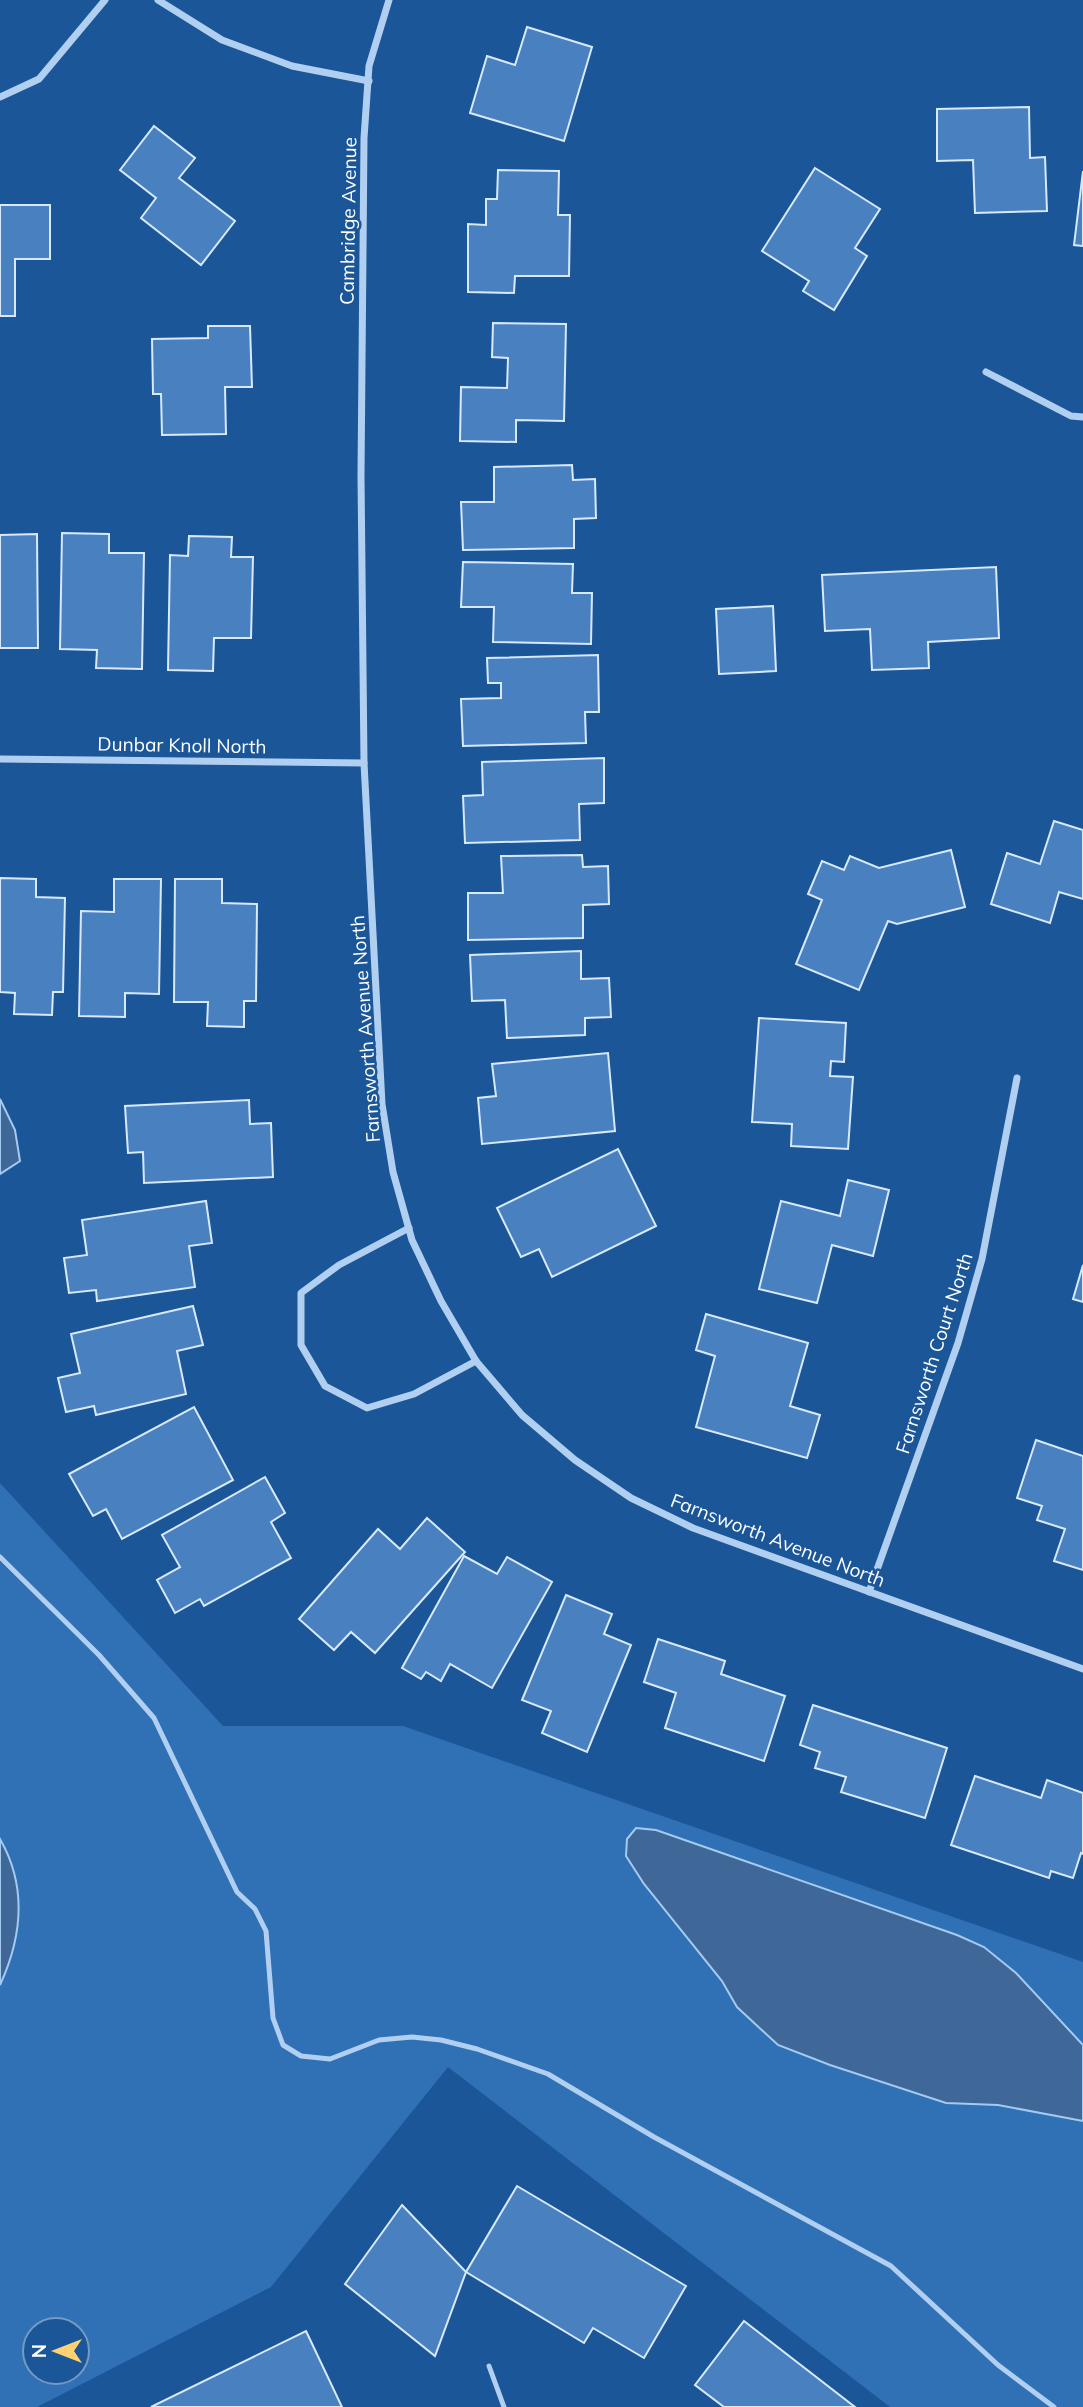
<svg xmlns="http://www.w3.org/2000/svg" width="1083" height="2407" viewBox="0 0 1083 2407" font-family="Mulish,sans-serif">
  <style>
    .green { fill: #3070b5; fill-rule: evenodd }
    .water { fill: #3f6898; stroke: #a4caf2; stroke-width: 2 }
    .building { fill: #4981c0; stroke: #d8e9fb; stroke-width: 2 }
    .lines { fill: none; stroke-linecap: round; stroke-linejoin: round }
    .lane { stroke: #b1cff0; stroke-width: 5 }
    .street { stroke: #b1cff0; stroke-width: 7 }
    .labels { text-anchor: middle; dominant-baseline: central; stroke-width: 5; stroke-linejoin: round; paint-order: stroke }
    .street-label { font-size: 19px; fill: #fff; stroke: #1b5698 }
  </style>
  <rect width="100%" height="100%" fill="#1b5698"/>
  <path class="green" d="M0,1483L223,1726H403L1083,1962V2407H890L448,2067L271,2287L37,2407H0ZM35,2330H77V2372H35Z"/>
  <g class="water">
    <polygon points="0,1099 15,1130 20,1161 0,1174"/>
    <polygon points="636,1828 656,1830 957,1935 984,1947 1016,1973 1083,2045 1083,2121 998,2105 946,2103 830,2065 778,2045 737,2007 722,1981 644,1884 626,1856 627,1839"/>
    <path d="M0,1839C27,1886 22,1937 0,1985Z"/>
  </g>
  <g class="building">
    <polygon points="527,27 592,47 564,141 470,113 487,56 515,65"/>
    <polygon points="1029,107 1030,158 1045,157 1047,211 975,213 973,160 937,161 937,109"/>
    <polygon points="154,126 195,158 179,178 235,221 201,265 141,218 156,198 120,170"/>
    <polygon points="815,168 880,209 855,248 867,256 834,310 803,291 809,281 762,251"/>
    <polygon points="498,170 559,171 558,215 570,215 569,276 515,276 514,293 468,292 468,224 486,225 486,199 497,199"/>
    <polygon points="1083,171 1083,246 1074,245"/>
    <polygon points="0,205 50,205 50,259 15,259 15,316 0,316"/>
    <polygon points="493,323 566,324 564,421 516,420 516,442 460,441 461,387 507,388 508,358 492,357"/>
    <polygon points="208,326 250,326 252,387 225,387 226,434 162,435 161,394 153,394 152,339 208,338"/>
    <polygon points="572,465 573,480 595,479 596,518 574,519 574,548 463,550 461,502 494,502 494,467"/>
    <polygon points="62,533 109,534 109,553 144,553 142,669 96,668 97,650 60,649"/>
    <polygon points="37,534 38,648 0,648 0,535"/>
    <polygon points="189,536 232,537 231,557 253,557 251,638 214,638 213,671 168,670 170,555 188,556"/>
    <polygon points="463,562 573,564 572,593 592,593 591,644 493,642 494,607 461,607"/>
    <polygon points="996,567 999,638 928,642 929,668 872,670 870,629 825,631 822,575"/>
    <polygon points="773,606 776,671 719,674 716,609"/>
    <polygon points="598,655 599,712 585,712 586,743 463,746 461,699 501,698 501,683 488,683 487,658"/>
    <polygon points="604,758 604,803 579,804 580,840 465,843 463,796 483,795 482,762"/>
    <polygon points="1054,821 1083,830 1083,899 1059,892 1050,923 991,904 1007,853 1040,864"/>
    <polygon points="951,850 965,907 897,924 888,921 859,990 796,964 822,900 808,894 822,861 844,870 850,856 879,868"/>
    <polygon points="582,855 583,867 608,866 609,904 583,905 583,938 468,940 468,893 503,893 501,856"/>
    <polygon points="0,878 36,879 36,897 65,898 63,992 53,992 52,1015 14,1014 15,993 0,992"/>
    <polygon points="114,879 161,879 159,994 125,993 125,1017 79,1016 81,911 114,912"/>
    <polygon points="175,879 222,879 222,903 257,904 256,1001 244,1001 244,1027 207,1026 208,1002 174,1002"/>
    <polygon points="581,951 581,979 609,978 611,1017 585,1018 585,1035 507,1038 505,1000 472,1001 470,955"/>
    <polygon points="759,1018 846,1023 844,1062 831,1061 830,1076 853,1077 848,1149 791,1146 792,1124 752,1122"/>
    <polygon points="608,1053 615,1131 482,1144 478,1098 496,1096 492,1064"/>
    <polygon points="249,1100 250,1124 271,1123 273,1177 144,1183 143,1152 128,1153 125,1106"/>
    <polygon points="618,1149 656,1226 552,1277 539,1249 521,1257 497,1208"/>
    <polygon points="848,1180 889,1190 873,1256 832,1245 817,1303 759,1289 781,1201 840,1216"/>
    <polygon points="206,1201 212,1243 189,1246 195,1287 97,1301 96,1290 69,1293 64,1258 87,1255 82,1220"/>
    <polygon points="1083,1265 1083,1302 1073,1299"/>
    <polygon points="193,1306 203,1345 177,1351 186,1394 96,1415 94,1406 66,1412 58,1378 80,1373 71,1334"/>
    <polygon points="706,1314 808,1343 790,1406 820,1415 807,1458 696,1427 715,1356 696,1350"/>
    <polygon points="194,1407 233,1480 122,1539 106,1509 93,1516 69,1474"/>
    <polygon points="1036,1440 1083,1456 1083,1570 1054,1561 1065,1529 1037,1520 1042,1506 1017,1498"/>
    <polygon points="265,1477 285,1513 271,1522 291,1558 204,1606 200,1599 175,1613 157,1580 180,1567 162,1535"/>
    <polygon points="427,1518 465,1552 375,1653 351,1632 334,1650 299,1619 378,1529 400,1549"/>
    <polygon points="464,1556 497,1574 507,1557 552,1582 492,1688 450,1664 441,1681 426,1672 421,1679 402,1668"/>
    <polygon points="566,1595 612,1614 604,1634 631,1645 587,1752 542,1733 551,1711 522,1700"/>
    <polygon points="658,1639 725,1661 721,1674 785,1696 764,1761 665,1728 676,1693 644,1682"/>
    <polygon points="813,1705 947,1748 925,1818 841,1792 846,1777 815,1768 820,1752 800,1745"/>
    <polygon points="975,1776 1041,1798 1047,1780 1083,1793 1083,1854 1081,1853 1073,1878 1051,1871 1049,1878 951,1845"/>
    <polygon points="517,2186 686,2286 644,2358 593,2328 584,2343 466,2272"/>
    <polygon points="402,2205 466,2272 435,2356 345,2284"/>
    <polygon points="744,2321 855,2407 724,2407 695,2385"/>
    <polygon points="306,2331 342,2407 151,2407"/>
  </g>
  <g class="lines">
    <g class="lane">
      <polyline points="0,1557 99,1655 154,1718 237,1892 255,1909 266,1931 273,2018 283,2045 301,2056 330,2059 379,2040 412,2037 441,2040 477,2049 548,2074 654,2137 891,2266 998,2365 1054,2407"/>
      <polyline points="489,2366 504,2407"/>
    </g>
    <g class="street">
      <polyline points="158,0 222,40 292,66 369,81"/>
      <polyline points="389,0 369,66 364,138 361,475 364,763 382,1104 393,1172 412,1240 441,1301 476,1361 522,1415 575,1460 631,1498 693,1528 1083,1669"/>
      <polyline points="0,97 39,79 105,0"/>
      <polyline points="986,372 1071,416 1083,417"/>
      <polyline points="0,759 364,763"/>
      <polyline points="409,1228 339,1265 301,1293 301,1345 325,1386 367,1408 414,1394 476,1361"/>
      <polyline points="869,1592 958,1343 982,1259 1017,1078"/>
    </g>
  </g>
  <g class="labels">
    <g class="street-label">
      <text transform="translate(348 221) rotate(-89)">Cambridge Avenue</text>
      <text transform="translate(182 745) rotate(1)">Dunbar Knoll North</text>
      <text transform="translate(365 1029) rotate(-94)">Farnsworth Avenue North</text>
      <text transform="translate(934 1353) rotate(-72)">Farnsworth Court North</text>
      <text transform="translate(778 1540) rotate(21)">Farnsworth Avenue North</text>
    </g>
  </g>
  <g transform="translate(56 2351) rotate(270)"><circle r="33" fill="#1b5698" stroke="#769ac1" stroke-width="2"/>
  <path d="M0-5L12 26L0 18L-12 26Z" fill="#ffd170"/>
  <text y="-10" font-size="19" font-weight="bold" text-anchor="middle" fill="#ffffff">N</text>
  </g>
</svg>
